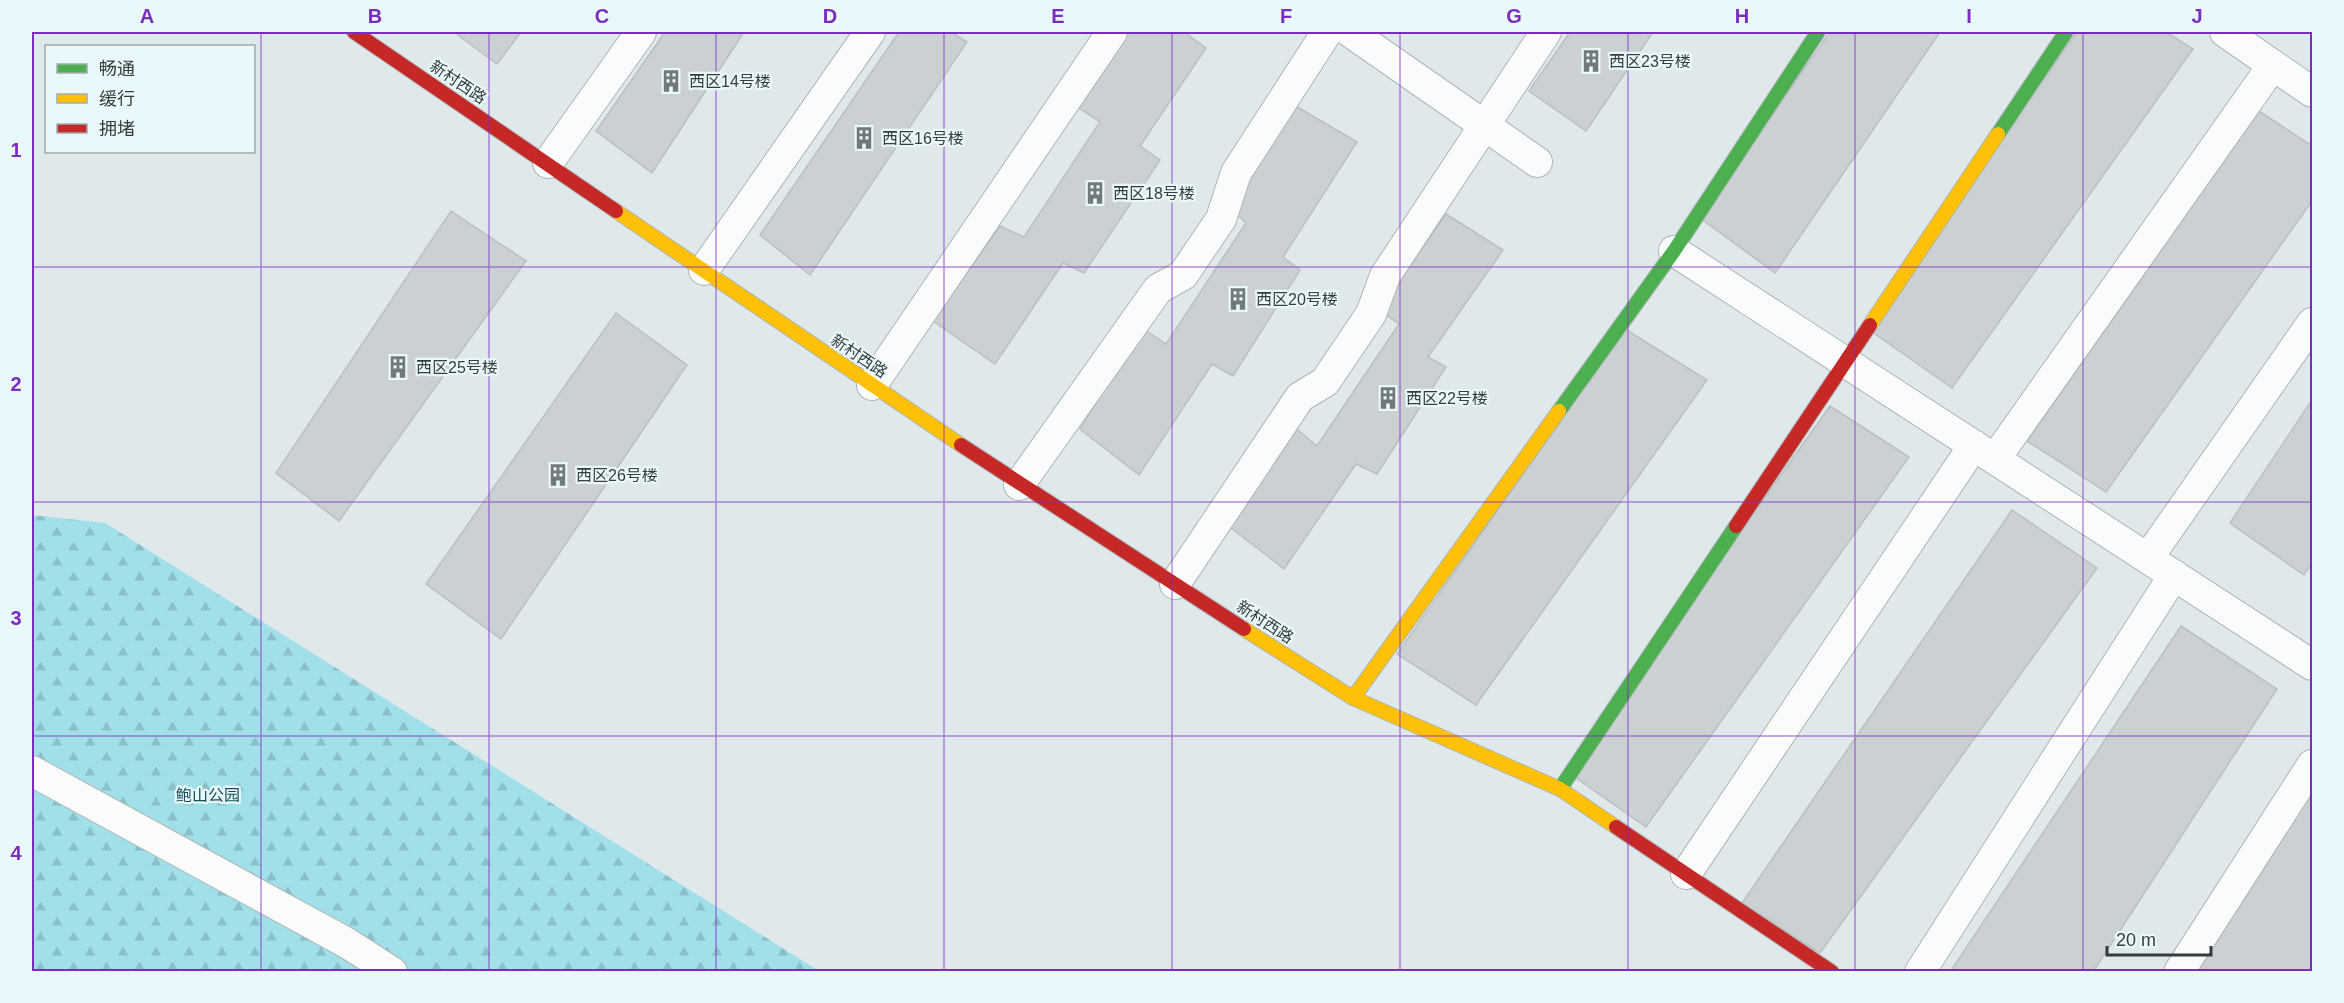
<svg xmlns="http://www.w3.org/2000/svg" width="2344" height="1003" viewBox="0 0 2344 1003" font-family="Arial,'Noto Sans SC',sans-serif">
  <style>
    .forest { fill: url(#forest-firs) }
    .building { fill: #cbd1d3; stroke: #bac0c2; stroke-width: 1.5 }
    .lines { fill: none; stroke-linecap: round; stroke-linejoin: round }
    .street-casing { stroke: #afb5b6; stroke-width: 32 }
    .fast-casing { stroke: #afb5b6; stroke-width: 16 }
    .slow-casing { stroke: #afb5b6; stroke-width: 16 }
    .jam-casing { stroke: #afb5b6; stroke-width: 16 }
    .street { stroke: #fafcfc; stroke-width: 30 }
    .fast { stroke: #4caf50; stroke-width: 14 }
    .slow { stroke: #ffc107; stroke-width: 14 }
    .jam { stroke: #c62828; stroke-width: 14 }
    .grid { fill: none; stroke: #7b2cbf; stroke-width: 1.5; stroke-opacity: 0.55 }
    .labels { text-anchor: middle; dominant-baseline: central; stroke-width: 4.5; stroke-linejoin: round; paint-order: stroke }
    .poi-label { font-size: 16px; fill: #373d3e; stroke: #e8f8fb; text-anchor: start }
    .street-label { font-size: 16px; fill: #373d3e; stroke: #e8f8fb }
    .park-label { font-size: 16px; fill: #164e57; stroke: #e8f8fb }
    .neatline { fill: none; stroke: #7b2cbf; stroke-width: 2 }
    .grid-label { font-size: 20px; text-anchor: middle; font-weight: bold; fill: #7b2cbf }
  </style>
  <defs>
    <pattern id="forest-firs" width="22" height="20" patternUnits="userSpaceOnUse" patternTransform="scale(1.5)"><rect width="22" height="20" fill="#a1dfe9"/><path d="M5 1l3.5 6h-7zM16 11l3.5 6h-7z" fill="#8bc0c9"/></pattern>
  </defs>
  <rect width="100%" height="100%" fill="#dfe8ea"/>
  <polygon class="forest" points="32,515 105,523 819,971 32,971"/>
  <g class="building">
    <polygon points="454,32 521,32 497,64"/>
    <polygon points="665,32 744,32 652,173 596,131"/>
    <polygon points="899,32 951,32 967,42 810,275 760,235"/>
    <polygon points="1129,32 1184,32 1206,48 1140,146 1160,160 1084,273 1063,263 995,364 933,321 1000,226 1024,237 1100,122 1079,108"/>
    <polygon points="1570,32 1653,32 1586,131 1529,91"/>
    <polygon points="1830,32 1940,32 1775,273 1700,218"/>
    <polygon points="2077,32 2166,32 2193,49 1952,388 1868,329"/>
    <polygon points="1294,105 1357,142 1283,257 1300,270 1233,376 1212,364 1139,475 1080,429 1142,328 1166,344 1246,223 1227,205"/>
    <polygon points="2259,111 2312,146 2312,201 2106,492 2027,441"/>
    <polygon points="451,211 526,261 339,521 276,473"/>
    <polygon points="1446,214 1503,250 1428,357 1446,367 1377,474 1356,464 1284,569 1230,527 1297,429 1317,446 1399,324 1379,310"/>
    <polygon points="616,313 687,365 501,639 426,584"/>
    <polygon points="1625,329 1707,380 1476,705 1397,654"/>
    <polygon points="2312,400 2312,563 2304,575 2230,523"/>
    <polygon points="1830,406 1909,457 1646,827 1569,773"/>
    <polygon points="2012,510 2097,568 1820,953 1742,903"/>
    <polygon points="2181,626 2277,689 2093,972 1950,972"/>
    <polygon points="2312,771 2312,972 2185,972"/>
  </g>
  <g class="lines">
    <g class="street-casing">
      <g id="street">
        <polyline points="1350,32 1537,162"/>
        <polyline points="2225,32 2312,92"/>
        <polyline points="548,163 641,32"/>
        <polyline points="1674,251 2312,665"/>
        <polyline points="704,270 870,32"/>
        <polyline points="872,385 1112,32"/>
        <polyline points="1995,459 2273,65"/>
        <polyline points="1019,485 1158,289 1183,275 1221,219 1236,173 1327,32"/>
        <polyline points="2148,558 2312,323"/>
        <polyline points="1175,584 1300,397 1325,382 1371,314 1385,276 1546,32"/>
        <polyline points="32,771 347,943 392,972"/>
        <polyline points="1686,874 1974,445"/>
        <polyline points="1920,972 2174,575"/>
        <polyline points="2179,972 2312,765"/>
      </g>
    </g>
    <g class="fast-casing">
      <g id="fast">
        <polyline points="1998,134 2066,32"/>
        <polyline points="1559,411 1674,251 1818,32"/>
        <polyline points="1560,789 1736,526"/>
      </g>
    </g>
    <g class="slow-casing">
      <g id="slow">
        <polyline points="616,211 961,445"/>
        <polyline points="1870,325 1998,134"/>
        <polyline points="1244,629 1353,698 1560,789 1616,827"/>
        <polyline points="1353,698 1559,411"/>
      </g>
    </g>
    <g class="jam-casing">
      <g id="jam">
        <polyline points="354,32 616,211"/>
        <polyline points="961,445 1244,629"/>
        <polyline points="1736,526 1870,325"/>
        <polyline points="1616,827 1832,972"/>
      </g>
    </g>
    <use href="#street" class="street"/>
    <use href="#fast" class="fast"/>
    <use href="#slow" class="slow"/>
    <use href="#jam" class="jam"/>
  </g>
  <path class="grid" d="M261,32V972M489,32V972M716,32V972M944,32V972M1172,32V972M1400,32V972M1628,32V972M1855,32V972M2083,32V972M32,267H2312M32,502H2312M32,736H2312"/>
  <defs>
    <g id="building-bare" transform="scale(1.8)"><path d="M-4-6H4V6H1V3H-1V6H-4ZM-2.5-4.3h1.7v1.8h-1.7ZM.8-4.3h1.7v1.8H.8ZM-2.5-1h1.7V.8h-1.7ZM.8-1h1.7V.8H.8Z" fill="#72797a" stroke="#e8f8fb" stroke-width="2.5" paint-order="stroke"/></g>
  </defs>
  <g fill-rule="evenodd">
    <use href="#building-bare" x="1591" y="61"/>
    <use href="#building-bare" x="671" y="81"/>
    <use href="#building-bare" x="864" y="138"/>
    <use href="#building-bare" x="1095" y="193"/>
    <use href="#building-bare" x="1238" y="299"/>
    <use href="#building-bare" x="398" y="367"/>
    <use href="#building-bare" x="1388" y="398"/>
    <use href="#building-bare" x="558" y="475"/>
  </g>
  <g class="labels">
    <g class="poi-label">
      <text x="1609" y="61">西区23号楼</text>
      <text x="689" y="81">西区14号楼</text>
      <text x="882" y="138">西区16号楼</text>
      <text x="1113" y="193">西区18号楼</text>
      <text x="1256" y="299">西区20号楼</text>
      <text x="416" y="367">西区25号楼</text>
      <text x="1406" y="398">西区22号楼</text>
      <text x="576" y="475">西区26号楼</text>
    </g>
    <g class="street-label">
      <text transform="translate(458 82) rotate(34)">新村西路</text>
      <text transform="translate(859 356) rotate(34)">新村西路</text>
      <text transform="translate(1265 622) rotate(33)">新村西路</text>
    </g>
    <g class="park-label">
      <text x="208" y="795">鲍山公园</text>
    </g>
  </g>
  <rect width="2344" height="1003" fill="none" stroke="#e8f8fb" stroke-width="66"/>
  <rect x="45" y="45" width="210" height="108" fill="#e8f8fb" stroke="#a1adaf" stroke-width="1.5"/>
  <rect x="57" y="64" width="30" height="9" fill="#4caf50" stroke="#a1adaf" stroke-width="1.5"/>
  <text x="99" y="75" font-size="18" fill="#373d3e">畅通</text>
  <rect x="57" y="94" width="30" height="9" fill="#ffc107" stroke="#a1adaf" stroke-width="1.5"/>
  <text x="99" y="105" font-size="18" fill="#373d3e">缓行</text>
  <rect x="57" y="124" width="30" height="9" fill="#c62828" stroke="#a1adaf" stroke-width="1.5"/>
  <text x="99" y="135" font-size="18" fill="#373d3e">拥堵</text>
  <path d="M2107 946v9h104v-9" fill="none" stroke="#373d3e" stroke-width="3"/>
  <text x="2116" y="946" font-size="18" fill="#373d3e" stroke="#e8f8fb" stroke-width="4.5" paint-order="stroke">20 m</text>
  <rect x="33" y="33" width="2278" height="937" class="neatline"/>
  <g class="grid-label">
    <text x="147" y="23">A</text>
    <text x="375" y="23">B</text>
    <text x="602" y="23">C</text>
    <text x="830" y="23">D</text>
    <text x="1058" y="23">E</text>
    <text x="1286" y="23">F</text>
    <text x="1514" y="23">G</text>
    <text x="1742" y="23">H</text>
    <text x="1969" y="23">I</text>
    <text x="2197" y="23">J</text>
    <text x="16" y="157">1</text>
    <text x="16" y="391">2</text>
    <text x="16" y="625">3</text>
    <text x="16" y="860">4</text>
  </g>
</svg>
